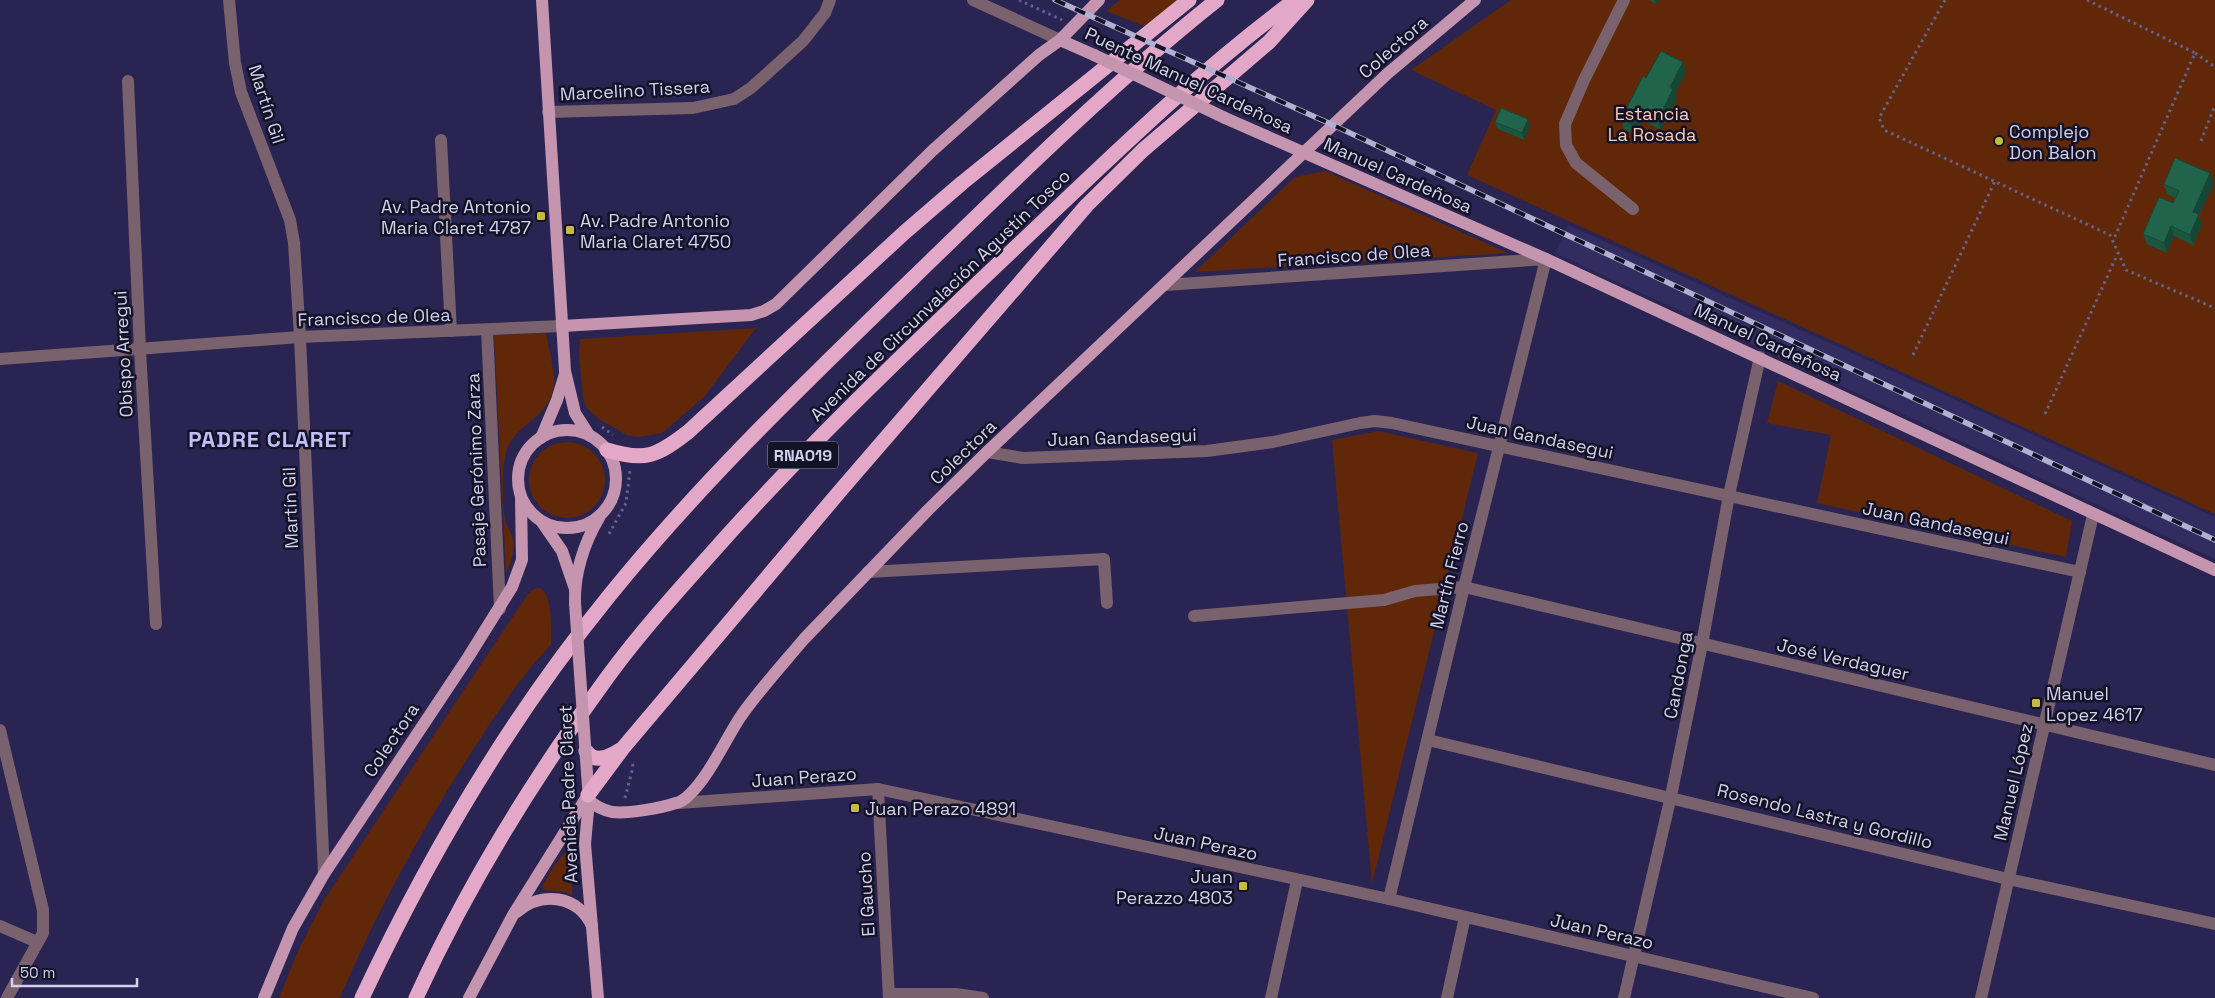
<svg xmlns="http://www.w3.org/2000/svg" width="2215" height="998" viewBox="0 0 2215 998" font-family="'Space Grotesk',sans-serif">
  <style>
    .built { fill: #322c60 }
    .green { fill: #602808 }
    .lines { fill: none; stroke-linecap: round; stroke-linejoin: round }
    .path { stroke: #65628a; stroke-width: 3; stroke-dasharray: 2.5 4; stroke-linecap: butt }
    .minor { stroke: #79616d; stroke-width: 12 }
    .major { stroke: #c594ae; stroke-width: 12 }
    .highway { stroke: #e3a8c8; stroke-width: 15 }
    .rail-casing { stroke: #b2b0d1; stroke-width: 5.5 }
    .rail { stroke: #131226; stroke-width: 4; stroke-dasharray: 11; stroke-linecap: butt }
    .path-bridge { stroke: #65628a; stroke-width: 3; stroke-dasharray: 2.5 4; stroke-linecap: butt }
    .major-bridge { stroke: #c594ae; stroke-width: 12 }
    .wall { fill: #1c5641 }
    .shaded-wall { fill: #164635 }
    .building { fill: #20644c; stroke: #164635 }
    .poi-dot { fill: #c4bc3e; stroke: #131226; stroke-width: 2 }
    .labels { text-anchor: middle; dominant-baseline: central; stroke-width: 5; stroke-linejoin: round; paint-order: stroke }
    .shield { fill: #131226; stroke: #9898b2; stroke-width: 1 }
    .shield-label { font-size: 16px; font-weight: bold; fill: #d1d1ee }
    .street-label { font-size: 18px; fill: #d1d1ee; stroke: #131226 }
    .park-label { font-size: 18px; fill: #feccb5; stroke: #131226 }
    .poi-label { font-size: 18px; fill: #d1d1ee; stroke: #131226; text-anchor: start }
    .district-label { font-size: 22px; font-weight: bold; letter-spacing: 1px; fill: #c0bef7; stroke: #131226 }
  </style>
  <rect width="100%" height="100%" fill="#2a2452"/>
  <polygon class="built" points="1568,225 2215,517 2215,559 1555,253"/>
  <g class="green">
    <polygon points="1120,0 1179,0 1144,26 1106,11"/>
    <polygon points="1511,0 2215,0 2215,514 1467,175 1496,110 1411,70"/>
    <polygon points="1325,171 1508,253 1195,272 1295,177"/>
    <polygon points="756,328 704,397 662,433 639,437 627,435 600,420 586,407 583,397 579,355 580,339"/>
    <path d="M546,333C548,347 556,373 554,386C548,422 511,423 505,457C502,470 502,505 505,518C505,524 510,530 512,536C516,548 511,562 506,573L494,335Z"/>
    <polygon points="1778,381 2072,521 2066,557 1817,503 1831,435 1767,423"/>
    <polygon points="1378,431 1478,453 1372,884 1332,440"/>
    <circle cx="567" cy="480" r="38"/>
    <path d="M540,588C553,595 551,630 551,644C547,650 541,655 536,661C519,681 504,703 489,725C432,811 380,903 340,998H279L297,953L324,900L528,594L534,589Z"/>
    <path d="M569,851L573,871L572,895L564,892L545,890L542,886C549,876 557,856 569,851Z"/>
  </g>
  <g class="lines">
    <g class="path">
      <polyline points="1019,0 1062,20"/>
      <polyline points="1945,0 1879,118 1884,130 2110,235 2126,270 2215,308"/>
      <polyline points="2087,0 2195,53 2113,241"/>
      <polyline points="1085,32 1106,43"/>
      <polyline points="2195,53 2215,67"/>
      <polyline points="1238,106 1272,121"/>
      <polyline points="2201,141 2215,105"/>
      <polyline points="1913,355 1995,181"/>
      <polyline points="2045,414 2118,253"/>
      <polyline points="602,427 613,435"/>
      <polyline points="609,534 626,503 630,470"/>
      <polyline points="625,798 633,767 632,760"/>
    </g>
    <g class="minor">
      <polyline points="229,0 235,63 241,92 290,220 294,243 300,337 324,874"/>
      <polyline points="973,0 1060,40"/>
      <polyline points="1624,0 1584,80 1565,124 1566,145 1576,163 1633,209"/>
      <polyline points="128,81 140,350 156,624"/>
      <polyline points="548,112 693,108 734,99 751,88 803,41 825,13 830,0"/>
      <polyline points="441,140 451,331"/>
      <polyline points="1165,285 1546,259 1464,587 1389,899"/>
      <polyline points="487,330 500,609"/>
      <polyline points="0,359 300,337 562,326"/>
      <polyline points="987,452 1023,458 1207,451 1273,442 1360,423 1375,421 1392,423 2080,572"/>
      <polyline points="868,572 1104,559 1107,603"/>
      <polyline points="1194,616 1384,600 1415,591 1464,587 2215,765"/>
      <polyline points="0,730 43,910 43,933 7,998"/>
      <polyline points="1428,740 2008,879 2215,924"/>
      <polyline points="878,789 889,998"/>
      <polyline points="679,803 878,789 1389,899 1813,998"/>
      <polyline points="0,926 37,942"/>
      <polyline points="889,994 956,994 983,998"/>
      <polyline points="1271,998 1297,881"/>
      <polyline points="1447,998 1465,917"/>
      <polyline points="1624,998 1671,796 1702,644 1729,495 1760,357"/>
      <polyline points="1981,998 2093,515"/>
    </g>
    <g class="major">
      <polyline points="542,0 565,371 575,413 589,435"/>
      <polyline points="1060,40 1094,55"/>
      <polyline points="1225,118 1546,259 2215,570"/>
      <polyline points="562,326 751,315 764,311 776,304 932,151 1039,55 1060,40 1099,0"/>
      <circle cx="567" cy="479" r="49"/>
      <polyline points="541,438 557,400 565,374"/>
      <polyline points="542,522 562,551 575,589"/>
      <path d="M575,603C574,574 584,543 599,518"/>
      <polyline points="587,773 589,800 585,844 598,998"/>
      <path d="M589,800C596,807 603,810 612,812C628,814 661,808 676,803C681,802 686,798 689,795C710,775 725,740 741,716C760,689 783,664 804,639L927,511L987,452L1387,74L1475,0"/>
      <path d="M517,912C541,891 578,895 592,926"/>
      <polyline points="264,998 293,928 324,874 469,656 512,587 522,560 521,497"/>
      <polyline points="469,998 513,915 588,795"/>
    </g>
    <g class="highway">
      <path d="M607,450C645,462 657,456 688,432L905,232L962,183L1189,0"/>
      <path d="M586,751C594,764 609,757 620,750"/>
      <polyline points="588,795 623,748 840,491 1087,205 1143,150 1269,42 1307,0"/>
      <path d="M362,998C429,855 509,719 609,596C701,482 807,381 912,279C1011,183 1109,86 1217,0"/>
      <path d="M416,998C468,884 535,776 609,675C640,633 675,594 709,556C800,453 899,358 998,264C1095,173 1187,80 1295,0"/>
    </g>
    <g class="rail-casing">
      <polyline id="rail" points="1055,0 1333,125 2215,540"/>
    </g>
    <use href="#rail" class="rail"/>
    <polyline class="path-bridge" points="1106,43 1238,106"/>
    <g class="major-bridge">
      <polyline points="1094,55 1225,118"/>
      <polyline points="575,603 587,773"/>
    </g>
  </g>
  <g class="wall">
    <polygon points="1649,0 1659,0 1656,4"/>
    <polygon points="1686,72 1675,94 1677,99 1661,130 1642,120 1635,135 1624,129 1621,119 1646,78"/>
    <polygon points="1495,122 1530,126 1524,140 1498,129"/>
    <polygon points="2214,183 2199,216 2202,224 2193,245 2174,236 2167,253 2147,244 2143,234 2173,203 2175,198 2167,194 2164,184"/>
  </g>
  <g class="shaded-wall">
    <polygon points="1655,0 1659,0 1656,4"/>
    <polygon points="1683,62 1686,72 1675,94 1677,99 1661,130 1658,120 1670,87"/>
    <polygon points="1639,110 1642,120 1635,135 1631,124"/>
    <polygon points="1528,119 1530,126 1524,140 1522,133"/>
    <polygon points="2210,173 2214,183 2199,216 2202,224 2193,245 2190,235 2193,212"/>
    <polygon points="2171,226 2174,236 2167,253 2164,243"/>
  </g>
  <g class="building">
    <polygon points="1661,51 1683,62 1670,87 1673,89 1658,120 1639,110 1631,124 1621,119 1643,76 1646,78"/>
    <polygon points="1501,108 1528,119 1522,133 1495,122"/>
    <polygon points="2175,158 2210,173 2193,212 2199,214 2190,235 2171,226 2164,243 2143,234 2159,197 2173,203 2179,191 2164,184"/>
  </g>
  <g class="poi-dot">
    <circle cx="1999" cy="141" r="5"/>
    <rect x="536" y="211" width="10" height="10" rx="2.5"/>
    <rect x="565" y="225" width="10" height="10" rx="2.5"/>
    <rect x="2031" y="698" width="10" height="10" rx="2.5"/>
    <rect x="850" y="803" width="10" height="10" rx="2.5"/>
    <rect x="1238" y="881" width="10" height="10" rx="2.5"/>
  </g>
  <g class="labels">
    <rect class="shield" x="768" y="441.5" width="70" height="27" rx="4"/>
    <g class="shield-label">
      <text x="803" y="455">RNA019</text>
    </g>
    <g class="street-label">
      <text transform="translate(1393 47) rotate(-41)">Colectora</text>
      <text transform="translate(1189 80) rotate(25)">Puente Manuel Cardeñosa</text>
      <text transform="translate(635 90) rotate(-3)">Marcelino Tissera</text>
      <text transform="translate(267 104) rotate(72)">Martín Gil</text>
      <text transform="translate(1398 175) rotate(24)">Manuel Cardeñosa</text>
      <text transform="translate(1354 255) rotate(-4)">Francisco de Olea</text>
      <text transform="translate(940 295) rotate(-44)">Avenida de Circunvalación Agustín Tosco</text>
      <text transform="translate(374 317) rotate(-2)">Francisco de Olea</text>
      <text transform="translate(1768 342) rotate(25)">Manuel Cardeñosa</text>
      <text transform="translate(123 354) rotate(-93)">Obispo Arregui</text>
      <text transform="translate(1122 437) rotate(-2)">Juan Gandasegui</text>
      <text transform="translate(1540 437) rotate(12)">Juan Gandasegui</text>
      <text transform="translate(963 452) rotate(-44)">Colectora</text>
      <text transform="translate(476 470) rotate(-92)">Pasaje Gerónimo Zarza</text>
      <text transform="translate(290 508) rotate(-92)">Martín Gil</text>
      <text transform="translate(1936 523) rotate(12)">Juan Gandasegui</text>
      <text transform="translate(1449 575) rotate(-76)">Martín Fierro</text>
      <text transform="translate(1843 659) rotate(13)">José Verdaguer</text>
      <text transform="translate(1678 675) rotate(-79)">Candonga</text>
      <text transform="translate(391 740) rotate(-56)">Colectora</text>
      <text transform="translate(804 777) rotate(-4)">Juan Perazo</text>
      <text transform="translate(2013 782) rotate(-77)">Manuel López</text>
      <text transform="translate(568 794) rotate(-92)">Avenida Padre Claret</text>
      <text transform="translate(1825 816) rotate(14)">Rosendo Lastra y Gordillo</text>
      <text transform="translate(1206 843) rotate(12)">Juan Perazo</text>
      <text transform="translate(866 894) rotate(-93)">El Gaucho</text>
      <text transform="translate(1602 931) rotate(13)">Juan Perazo</text>
    </g>
    <g class="park-label">
      <text x="1652" y="113">Estancia<tspan x="1652" dy="21">La Rosada</tspan></text>
    </g>
    <g class="poi-label">
      <text x="2009" y="131">Complejo<tspan x="2009" dy="21">Don Balon</tspan></text>
      <text x="531" y="206" text-anchor="end">Av. Padre Antonio<tspan x="531" dy="21">Maria Claret 4787</tspan></text>
      <text x="580" y="220">Av. Padre Antonio<tspan x="580" dy="21">Maria Claret 4750</tspan></text>
      <text x="2046" y="693">Manuel<tspan x="2046" dy="21">Lopez 4617</tspan></text>
      <text x="865" y="808">Juan Perazo 4891</text>
      <text x="1233" y="876" text-anchor="end">Juan<tspan x="1233" dy="21">Perazzo 4803</tspan></text>
    </g>
    <g class="district-label">
      <text x="270" y="439">PADRE CLARET</text>
    </g>
  </g>
  <path d="M12 978v8h125v-8" fill="none" stroke="#d1d1ee" stroke-width="2.5"/>
  <text x="20" y="978" font-size="15" fill="#d1d1ee" stroke="#131226" stroke-width="4" paint-order="stroke">50 m</text>
</svg>
